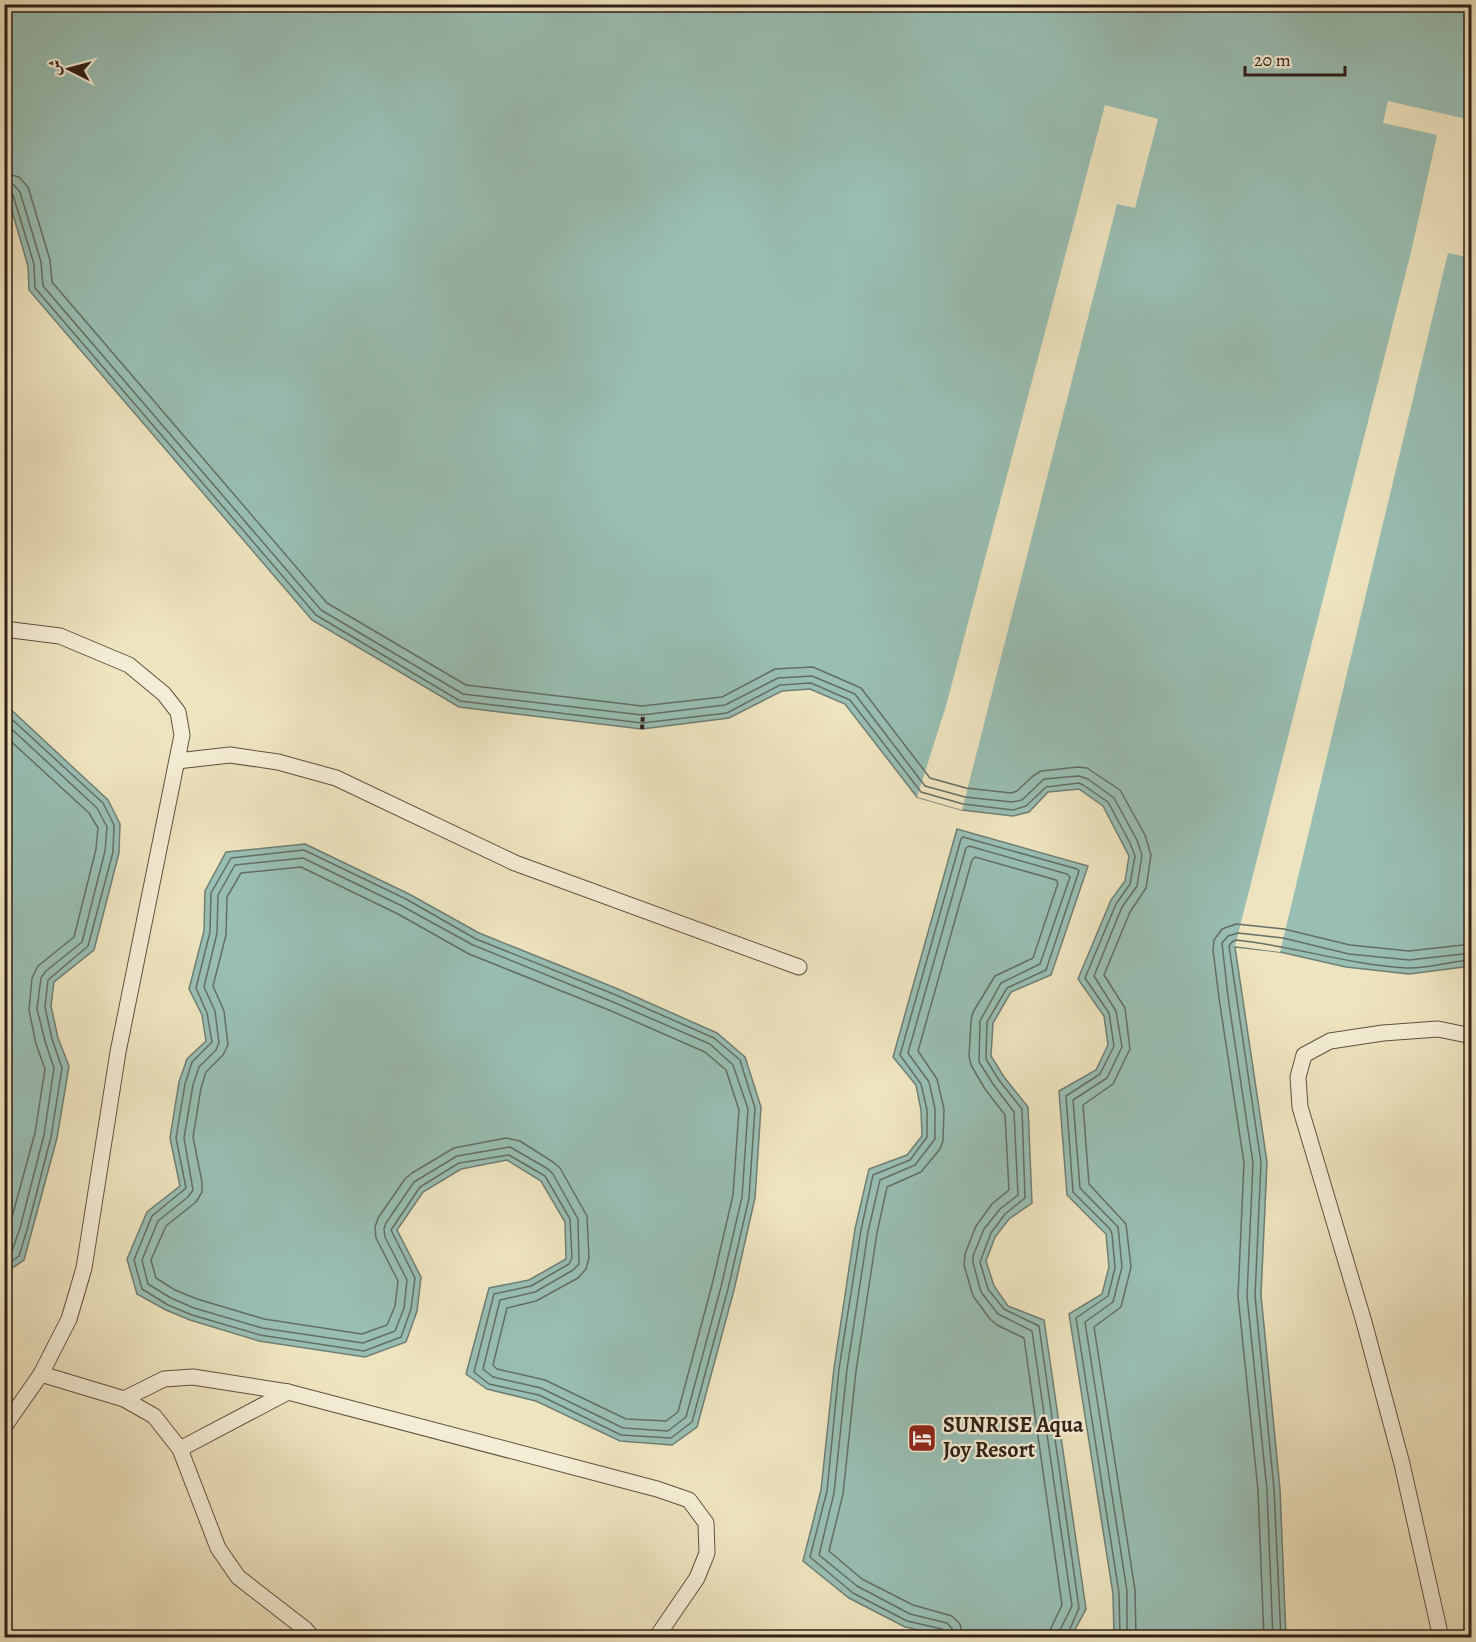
<svg xmlns="http://www.w3.org/2000/svg" width="1476" height="1642" viewBox="0 0 1476 1642" font-family="Alegreya,Amiri,serif">
  <style>
    .water { fill: #99beb3; stroke: #6f7e74; stroke-width: 1.5 }
    .pier { fill: #eee4bf }
    .lines { fill: none; stroke-linecap: round; stroke-linejoin: round }
    .shore { stroke: #646e64; stroke-width: 1.5 }
    .service-casing { stroke: #605040; stroke-width: 17 }
    .path { stroke: #301e16; stroke-width: 4; stroke-dasharray: 4.5 3; stroke-linecap: butt }
    .service { stroke: #f4edd5; stroke-width: 15 }
    .labels { text-anchor: middle; dominant-baseline: central; stroke-width: 4.5; stroke-linejoin: round; paint-order: stroke }
    .poi-label { font-size: 22px; font-weight: bold; fill: #301e16; stroke: #f4edd5; text-anchor: start }
  </style>
  <rect width="100%" height="100%" fill="#eee4bf"/>
  <filter id="stains"><feTurbulence type="fractalNoise" baseFrequency=".00333" numOctaves="4"/><feColorMatrix values="0 0 0 0 .2 0 0 0 0 .09 0 0 0 0 .02 0 0 0 .5 -.17"/></filter>
  <radialGradient id="worn" r=".72"><stop offset=".6" stop-color="#630" stop-opacity="0"/><stop offset="1" stop-color="#630" stop-opacity=".3"/></radialGradient>
  <g class="water">
    <polygon points="4,5 1471,5 1471,966 1409,974 1346,967 1280,952 1235,947 1267,1162 1261,1295 1280,1489 1286,1637 1114,1637 1113,1594 1069,1314 1102,1294 1109,1267 1106,1234 1067,1195 1059,1091 1096,1070 1108,1045 1104,1016 1078,979 1111,900 1125,881 1129,856 1103,806 1079,789 1048,792 1029,812 1013,816 962,810 917,797 845,704 810,689 782,691 729,718 642,729 459,707 312,620 29,290 28,266 5,187"/>
    <polygon points="5,704 108,800 120,824 119,853 94,950 54,982 51,1006 58,1038 69,1066 57,1138 24,1260 5,1273"/>
    <polygon points="957,829 1088,866 1051,975 1011,992 993,1023 991,1056 1004,1077 1028,1107 1032,1203 1009,1219 995,1237 986,1261 994,1286 1008,1306 1044,1320 1086,1609 1071,1637 952,1637 905,1627 849,1598 803,1561 821,1490 834,1368 855,1229 869,1169 907,1155 922,1136 921,1110 916,1085 893,1057"/>
    <polygon points="305,844 409,894 479,933 618,989 717,1033 745,1057 761,1107 755,1198 734,1290 697,1427 672,1445 620,1441 536,1401 487,1389 466,1374 489,1288 529,1280 566,1259 565,1222 541,1181 507,1160 461,1169 423,1192 397,1230 421,1277 417,1311 406,1342 365,1357 259,1341 190,1320 166,1310 137,1294 127,1259 147,1212 180,1186 170,1138 179,1082 187,1059 206,1041 202,1015 189,989 204,931 205,891 226,852"/>
  </g>
  <g class="pier">
    <polygon points="1388,101 1471,120 1471,258 1448,253 1280,952 1235,946 1411,252 1437,135 1383,123"/>
    <polygon points="1105,105 1158,119 1135,208 1117,204 962,810 917,797 946,706"/>
  </g>
  <g class="lines">
    <g class="shore">
      <polyline points="4,173 19,177 28,187 50,260 52,282 327,603 466,685 642,706 722,697 775,669 813,667 861,688 930,778 966,788 1011,793 1017,791 1033,776 1041,771 1078,767 1087,768 1120,790 1145,835 1151,855 1146,888 1130,912 1104,975 1125,1008 1130,1049 1113,1084 1083,1105 1089,1184 1126,1224 1131,1267 1121,1307 1094,1327 1135,1590 1136,1638"/>
      <polyline points="4,182 14,185 20,192 41,262 43,286 321,610 463,694 642,715 725,705 778,678 812,676 855,694 925,786 965,797 1012,802 1022,800 1044,779 1079,776 1088,779 1114,798 1137,840 1142,855 1137,886 1122,907 1094,976 1116,1011 1122,1047 1107,1078 1073,1100 1080,1188 1118,1227 1122,1267 1113,1302 1085,1322 1127,1591 1127,1638"/>
      <polyline points="4,190 10,191 13,195 34,264 35,288 316,615 460,701 642,723 727,713 780,685 811,683 850,700 921,792 963,804 1013,810 1026,806 1046,787 1079,783 1083,785 1108,802 1130,843 1135,856 1130,884 1116,904 1085,978 1109,1013 1114,1046 1100,1074 1066,1096 1073,1192 1110,1229 1112,1234 1115,1268 1108,1296 1076,1318 1119,1593 1120,1638"/>
      <polyline points="4,712 103,803 114,825 113,852 88,946 48,980 45,1007 52,1039 62,1068 51,1137 27,1230 19,1256 4,1267"/>
      <polyline points="4,722 97,808 107,827 105,851 82,942 46,971 41,978 37,1009 45,1041 54,1068 44,1135 20,1228 12,1251 4,1258"/>
      <polyline points="4,735 89,813 98,828 96,849 74,937 38,966 32,978 29,1010 36,1044 45,1069 35,1133 4,1246"/>
      <polygon points="304,850 406,899 476,939 616,995 714,1038 740,1060 755,1108 749,1198 728,1289 692,1422 671,1438 621,1435 539,1395 489,1384 474,1372 494,1294 531,1286 569,1264 572,1258 570,1219 545,1176 509,1155 459,1163 420,1187 391,1230 415,1278 411,1309 401,1337 364,1351 260,1335 192,1315 168,1305 142,1289 134,1260 152,1216 186,1188 176,1138 185,1084 192,1062 212,1042 207,1013 196,988 210,932 211,893 231,858"/>
      <polygon points="303,858 402,906 473,945 613,1002 710,1044 733,1065 748,1109 742,1197 721,1287 686,1417 668,1431 623,1428 541,1388 493,1377 483,1369 500,1300 535,1292 573,1270 579,1264 578,1219 553,1174 548,1169 510,1147 457,1156 414,1182 386,1223 384,1229 385,1237 407,1280 404,1308 395,1331 363,1343 262,1328 194,1308 171,1298 148,1284 142,1260 158,1221 188,1197 193,1190 184,1138 193,1085 199,1067 216,1050 219,1043 215,1011 204,987 217,933 218,895 235,865"/>
      <polygon points="301,867 398,914 469,954 609,1010 705,1052 726,1070 739,1110 733,1195 712,1285 678,1412 666,1421 626,1419 545,1380 497,1369 493,1365 507,1308 536,1301 578,1278 586,1269 589,1258 587,1216 560,1168 553,1162 520,1141 506,1138 454,1148 412,1173 405,1179 378,1218 375,1227 376,1238 398,1281 395,1306 387,1325 362,1334 264,1319 197,1299 175,1290 156,1278 151,1260 166,1226 196,1202 202,1192 202,1182 193,1137 201,1088 206,1072 223,1055 228,1045 224,1011 213,986 226,935 227,897 241,873"/>
      <polyline points="946,1638 946,1633 942,1629 907,1621 853,1593 810,1557 827,1491 839,1369 861,1230 873,1175 910,1160 927,1137 927,1110 921,1084 900,1055 961,839 963,837 1077,869 1079,871 1046,970 1007,988 987,1022 986,1059 999,1080 1022,1109 1025,1198 1005,1214 991,1233 980,1262 988,1289 1004,1309 1039,1326 1079,1608 1066,1638"/>
      <polyline points="954,1638 953,1630 947,1623 910,1614 857,1586 819,1555 834,1493 847,1369 868,1232 880,1180 915,1165 935,1139 935,1109 929,1082 908,1053 966,848 969,846 1067,874 1070,877 1040,964 1001,983 980,1021 979,1062 993,1084 1014,1112 1018,1195 1000,1209 984,1229 973,1256 973,1263 981,1292 998,1314 1032,1331 1072,1606 1060,1630 1058,1638"/>
      <polyline points="963,1638 960,1624 952,1616 913,1605 862,1579 829,1551 843,1494 856,1371 877,1233 887,1187 921,1172 940,1149 943,1141 944,1109 937,1079 918,1051 972,860 975,857 1056,880 1058,883 1033,958 995,976 973,1012 971,1021 969,1056 971,1065 985,1089 1005,1115 1009,1190 992,1204 976,1226 965,1254 964,1265 973,1296 990,1319 997,1325 1024,1338 1062,1605 1051,1628 1049,1638"/>
      <polyline points="1264,1638 1258,1490 1238,1296 1244,1163 1219,998 1213,950 1214,940 1222,929 1236,924 1284,929 1350,945 1409,951 1472,944"/>
      <polyline points="1273,1638 1267,1490 1247,1296 1253,1163 1228,997 1222,943 1228,936 1238,933 1283,938 1349,954 1409,960 1472,953"/>
      <path d="M1281,1638L1274,1489L1255,1296L1261,1162L1229,946L1232,942L1236,940C1294,946 1349,965 1407,968C1428,969 1450,961 1472,960"/>
    </g>
    <g class="service-casing">
      <g id="service">
        <polyline points="4,629 60,636 129,665 164,694 178,712 182,735 118,1052 84,1268 69,1319 41,1374 4,1427"/>
        <polyline points="177,761 230,755 278,762 336,778 515,863 799,967"/>
        <polyline points="41,1374 124,1399 154,1416 180,1449 218,1548 238,1577 305,1629 313,1638"/>
        <polyline points="124,1399 164,1379 193,1377 288,1392 657,1489 689,1500 706,1523 707,1553 697,1578 656,1638"/>
        <polyline points="180,1449 288,1392"/>
        <polyline points="1441,1638 1402,1464 1364,1322 1300,1107 1298,1077 1304,1055 1330,1041 1383,1033 1438,1029 1472,1036"/>
      </g>
    </g>
    <polyline class="path" points="642,729 643,714"/>
    <use href="#service" class="service"/>
  </g>
  <defs>
    <g id="hotel-square" transform="scale(1.5)"><rect x="-9" y="-9" width="18" height="18" rx="4" fill="#8f2418" stroke="#f4edd5"/><path d="M-6-4.5h1.5V1H6V5H4.5V3h-9V5H-6ZM-4 0a1.8 1.8 0 1 1 3.6 0ZM.5 0V-2.5h3Q6-2.5 6 0Z" fill="#fff"/></g>
  </defs>
  <g fill-rule="evenodd">
    <use href="#hotel-square" x="922" y="1438"/>
  </g>
  <g class="labels">
    <g class="poi-label">
      <text x="943" y="1425">SUNRISE Aqua<tspan x="943" dy="25">Joy Resort</tspan></text>
    </g>
  </g>
  <rect width="1476" height="1642" fill="none" stroke="#eee4bf" stroke-width="24"/>
  <rect x="6" y="6" width="1464" height="1630" fill="none" stroke="#301e16" stroke-width="3"/>
  <rect x="12" y="12" width="1452" height="1618" fill="none" stroke="#301e16" stroke-width="1.5"/>
  <g transform="translate(69 69) rotate(276)" stroke="#f4edd5" stroke-width="4.5" paint-order="stroke">
  <path d="M0-4.5L10 22L0 15L-10 22Z" fill="#301e16"/>
  <text y="-9" font-size="16" font-weight="bold" text-anchor="middle" fill="#301e16">ش</text>
  </g>
  <path d="M1245 66v9h100v-9" fill="none" stroke="#301e16" stroke-width="3"/>
  <text x="1254" y="66" font-size="18" fill="#301e16" stroke="#f4edd5" stroke-width="4.5" paint-order="stroke">20 m</text>
  <rect width="100%" height="100%" filter="url(#stains)"/>
  <rect width="100%" height="100%" fill="url(#worn)"/>
</svg>
